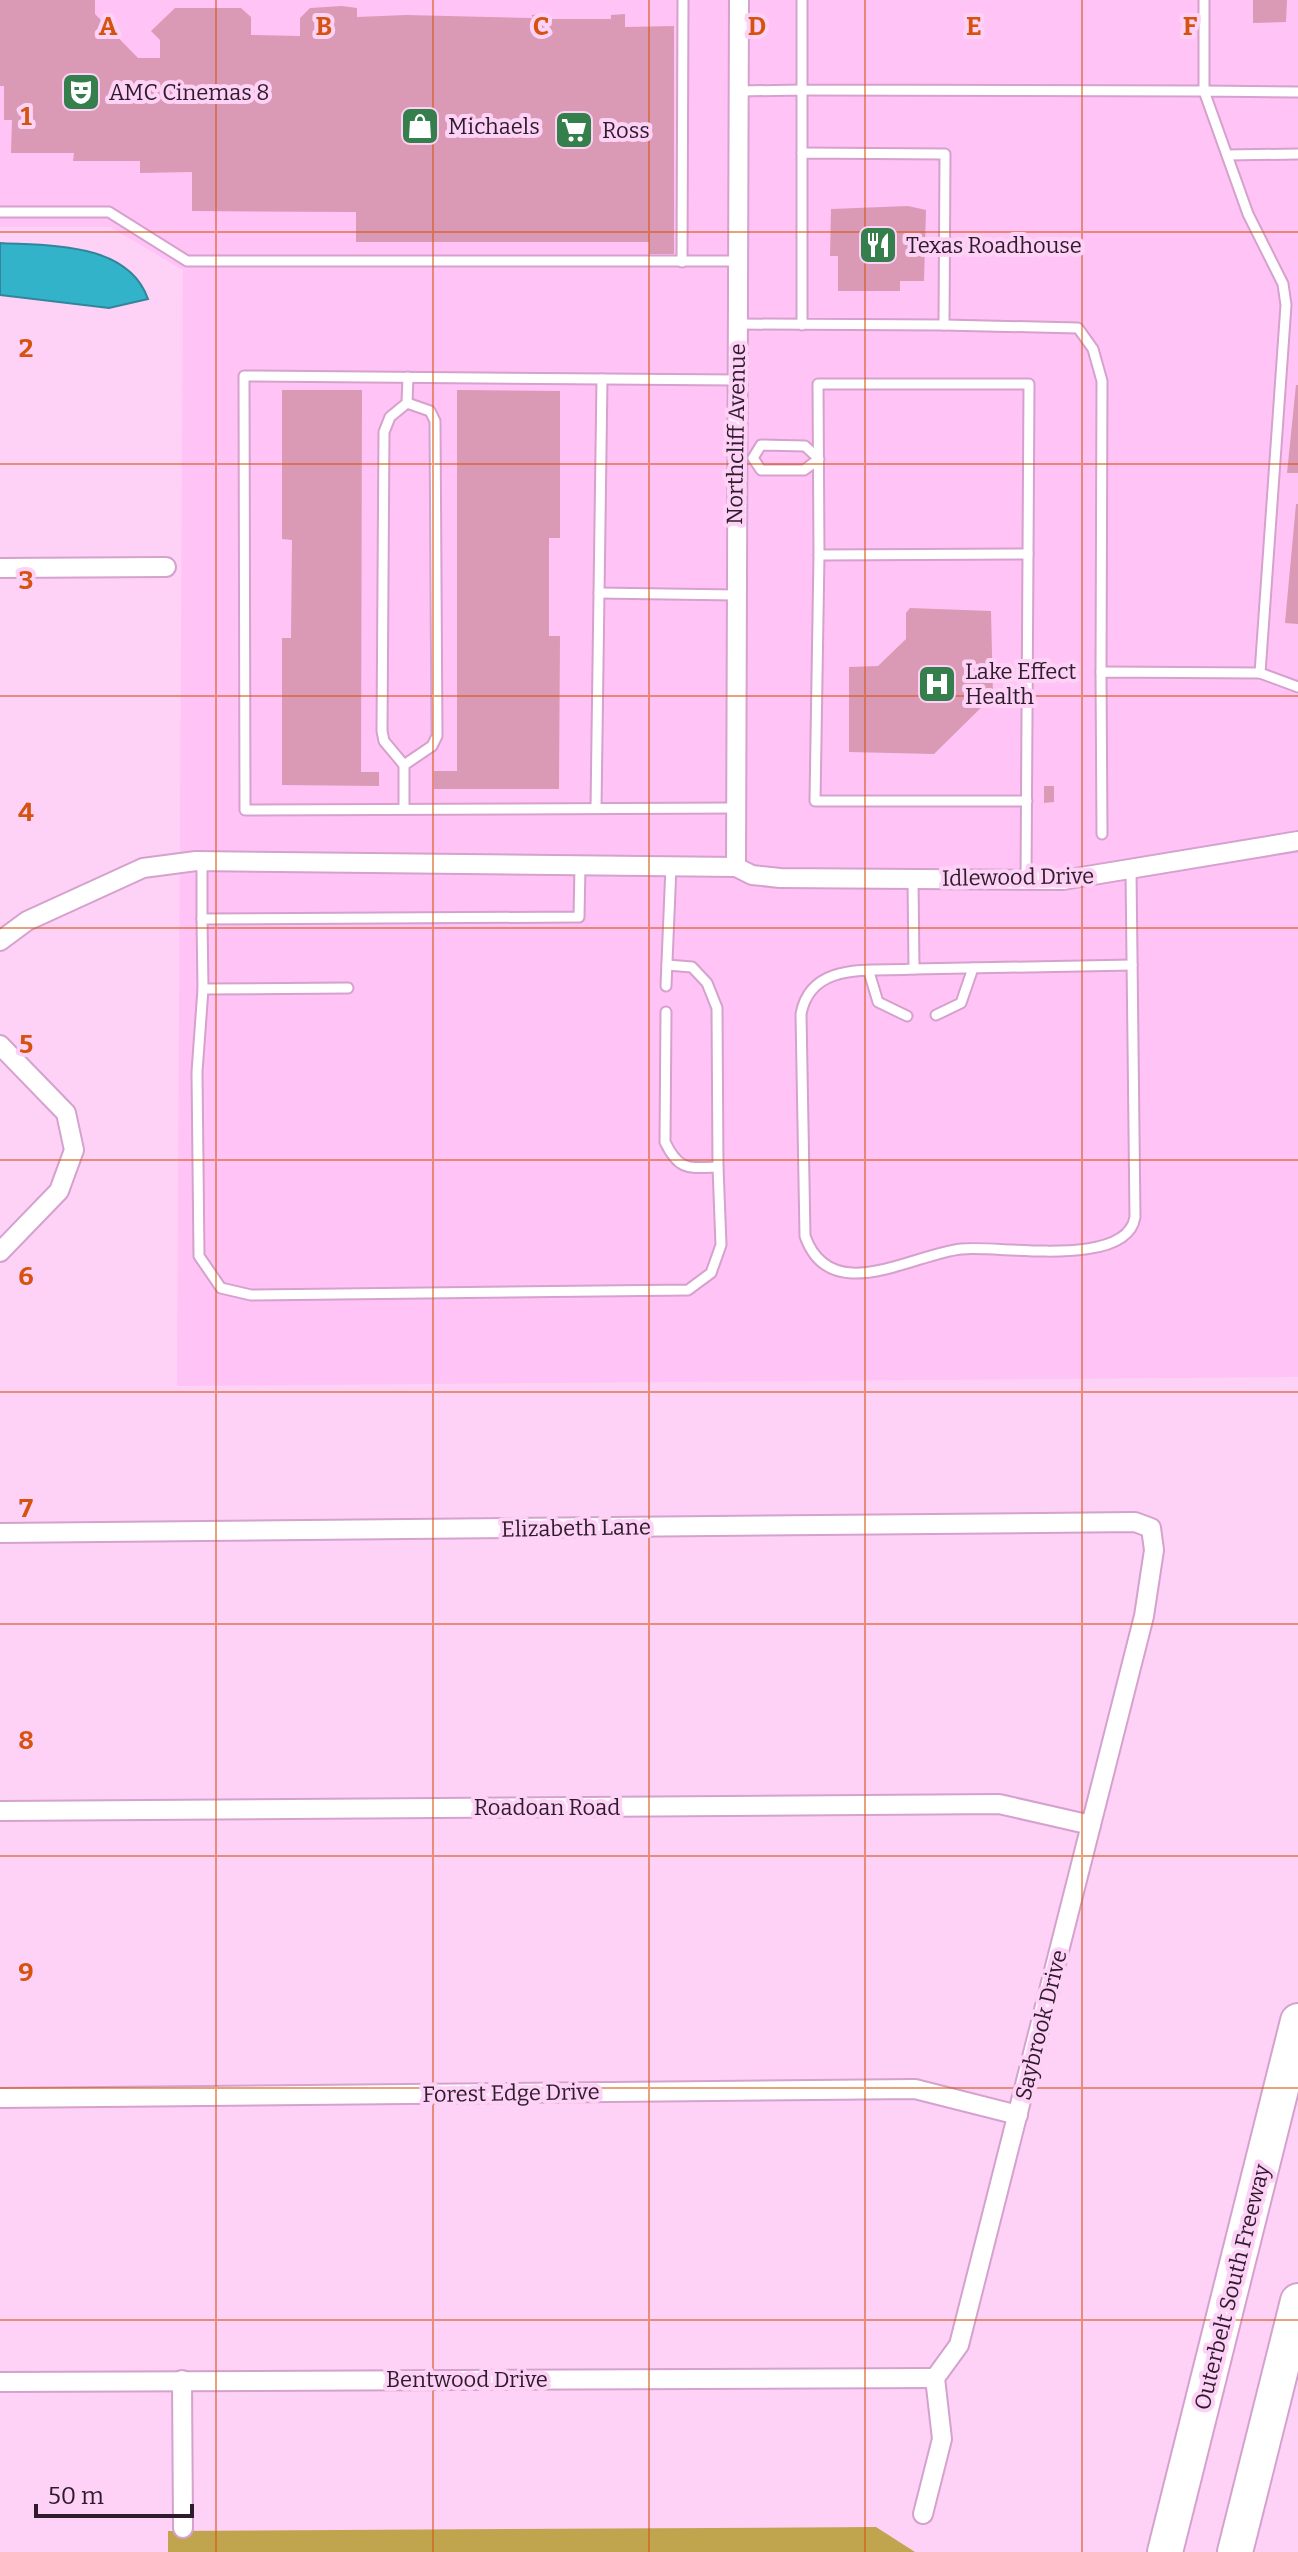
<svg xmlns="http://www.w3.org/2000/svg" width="1298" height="2552" viewBox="0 0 1298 2552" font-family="Bitter,serif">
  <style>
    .built { fill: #ffc3f5 }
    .forest { fill: #c0a44e }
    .water { fill: #33b3c9; stroke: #32859a; stroke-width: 2 }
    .building { fill: #da9ab5 }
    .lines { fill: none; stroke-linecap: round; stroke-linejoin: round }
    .service-casing { stroke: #d5a1cd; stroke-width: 13 }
    .minor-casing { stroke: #d5a1cd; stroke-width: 22 }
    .motorway-casing { stroke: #d5a1cd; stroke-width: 38 }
    .service { stroke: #fff; stroke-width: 9 }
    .minor { stroke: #fff; stroke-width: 18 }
    .motorway { stroke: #fff; stroke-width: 34 }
    .grid { fill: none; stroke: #d5530f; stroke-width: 2; stroke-opacity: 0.55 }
    .labels { text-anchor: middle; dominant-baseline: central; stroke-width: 8; stroke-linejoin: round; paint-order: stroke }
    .poi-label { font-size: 22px; fill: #2e1b2b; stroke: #fdd2f6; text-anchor: start }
    .street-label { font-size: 22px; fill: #2e1b2b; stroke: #fdd2f6 }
    .grid-label { font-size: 26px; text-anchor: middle; font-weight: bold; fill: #d5530f; stroke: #fdd2f6; stroke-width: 8; stroke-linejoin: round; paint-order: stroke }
  </style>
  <rect width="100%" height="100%" fill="#fdd2f6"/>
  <polygon class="built" points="0,0 1298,0 1298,1377 177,1386 183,270 110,227 0,227"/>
  <polygon class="forest" points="876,2527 915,2552 168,2552 168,2531"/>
  <path class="water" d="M0,243C50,246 128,242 148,299L109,308L0,295Z"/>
  <g class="building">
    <polygon points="0,0 95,0 95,14 138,58 160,58 160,40 151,31 175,8 241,8 251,17 251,35 300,36 300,18 310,8 342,6 357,8 357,17 406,15 532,18 532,15 545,14 545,19 611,19 611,15 625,14 625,27 674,26 674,254 649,254 649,242 356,242 356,212 192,211 192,172 140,173 140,161 73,161 74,153 11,153 12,120 4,120 4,86 0,86"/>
    <polygon points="1253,0 1287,0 1286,22 1253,23"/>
    <polygon points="908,206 926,210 924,281 900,281 900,291 838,291 838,256 830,256 831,209"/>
    <polygon points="1296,385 1298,385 1298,473 1287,473"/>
    <polygon points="282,390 362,390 361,772 379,772 379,786 282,785 282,638 291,638 292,540 282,539"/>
    <polygon points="457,390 560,391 560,538 549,538 549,636 560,636 559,789 434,789 434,771 457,771"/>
    <polygon points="1296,504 1298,504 1298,624 1285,623"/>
    <polygon points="910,608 991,611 993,696 934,754 849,752 849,667 878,666 906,639 906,613"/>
    <polygon points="1044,786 1054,786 1054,802 1044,803"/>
  </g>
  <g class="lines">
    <g class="service-casing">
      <g id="service">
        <polyline points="802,0 802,90 1204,91 1204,0"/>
        <polyline points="739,91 802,90 802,153"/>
        <polyline points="1227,155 1298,154"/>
        <polyline points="0,212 109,212 187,261 739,261"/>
        <polyline points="682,262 683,0"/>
        <path d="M738,324C806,324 875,325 944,325L945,154L802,153V325"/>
        <polyline points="944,325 1078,328 1093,349 1102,381 1101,672"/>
        <polygon points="818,384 1029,384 1028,554 819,555"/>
        <polygon points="761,445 805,446 819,459 804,470 761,470 753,458"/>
        <polyline points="819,555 815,801 1027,801"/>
        <polyline points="599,593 735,595"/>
        <polyline points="1260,673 1298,687"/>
        <polyline points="404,765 432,746 437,736 435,421 430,411 407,403"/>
        <polyline points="596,808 602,379"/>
        <polyline points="736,808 245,810 244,376 736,380"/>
        <polyline points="404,809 404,765 384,741 382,731 384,432 390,417 407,403 408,377"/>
        <polyline points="1102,834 1101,672 1260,673 1286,305 1283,284 1248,214 1204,91 1298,92"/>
        <polyline points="202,861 202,919 579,917 580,866"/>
        <path d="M913,880L914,969C872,972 811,960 801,1014L805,1236C830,1308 913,1254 961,1249C1000,1245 1127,1269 1135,1217L1131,871"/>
        <polyline points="1026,880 1028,554"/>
        <polyline points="202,919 203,989 348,988"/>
        <polyline points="914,969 1132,965"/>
        <polyline points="869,972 878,1002 907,1016"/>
        <polyline points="666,986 671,866"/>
        <polyline points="203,989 197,1072 199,1256 221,1288 251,1295 688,1290 711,1273 721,1245 718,1167"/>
        <path d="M666,1012L665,1142C679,1171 688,1168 718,1167L717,1008L707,983L692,967L667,965"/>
        <polyline points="936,1015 961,1003 973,968"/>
      </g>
    </g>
    <g class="minor-casing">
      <g id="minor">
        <polyline points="0,568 166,567"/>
        <polyline points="736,867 739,0"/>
        <polyline points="0,941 27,921 143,868 196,861 736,867 752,875 780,878 1063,880 1298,841"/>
        <polyline points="0,1045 66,1113 74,1150 59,1191 0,1252"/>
        <polyline points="0,1533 1135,1522 1151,1528 1154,1550 1144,1616 959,2345 935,2378 942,2439 923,2514"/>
        <polyline points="0,1811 999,1804 1091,1825"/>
        <polyline points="0,2098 915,2089 1018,2115"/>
        <polyline points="182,2380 183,2528"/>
        <polyline points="0,2382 935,2378"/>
      </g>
    </g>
    <g class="motorway-casing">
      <g id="motorway">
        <polyline points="1165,2552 1298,2021"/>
        <polyline points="1235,2552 1298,2301"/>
      </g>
    </g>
    <use href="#service" class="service"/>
    <use href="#minor" class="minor"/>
    <use href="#motorway" class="motorway"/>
  </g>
  <path class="grid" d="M216,0V2552M433,0V2552M649,0V2552M865,0V2552M1082,0V2552M0,232H1298M0,464H1298M0,696H1298M0,928H1298M0,1160H1298M0,1392H1298M0,1624H1298M0,1856H1298M0,2088H1298M0,2320H1298"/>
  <defs>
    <g id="theatre-square" transform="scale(2)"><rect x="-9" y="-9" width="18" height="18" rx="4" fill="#357f4d" stroke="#fdd2f6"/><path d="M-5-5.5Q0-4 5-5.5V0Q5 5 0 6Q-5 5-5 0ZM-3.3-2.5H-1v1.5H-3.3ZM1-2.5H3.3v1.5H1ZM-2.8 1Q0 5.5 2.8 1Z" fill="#fff"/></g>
    <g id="shop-square" transform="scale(2)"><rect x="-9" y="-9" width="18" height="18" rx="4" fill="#357f4d" stroke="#fdd2f6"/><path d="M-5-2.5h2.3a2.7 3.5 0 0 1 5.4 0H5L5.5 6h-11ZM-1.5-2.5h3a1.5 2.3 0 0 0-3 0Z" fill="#fff"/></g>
    <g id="supermarket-square" transform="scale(2)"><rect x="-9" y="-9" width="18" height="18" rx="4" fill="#357f4d" stroke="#fdd2f6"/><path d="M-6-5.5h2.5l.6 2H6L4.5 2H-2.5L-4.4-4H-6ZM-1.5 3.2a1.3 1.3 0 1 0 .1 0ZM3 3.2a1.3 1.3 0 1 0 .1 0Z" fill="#fff"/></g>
    <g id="restaurant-square" transform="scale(2)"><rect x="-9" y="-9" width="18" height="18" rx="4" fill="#357f4d" stroke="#fdd2f6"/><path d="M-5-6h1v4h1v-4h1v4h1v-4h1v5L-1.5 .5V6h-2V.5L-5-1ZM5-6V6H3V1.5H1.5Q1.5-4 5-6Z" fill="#fff"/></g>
    <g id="hospital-square" transform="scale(2)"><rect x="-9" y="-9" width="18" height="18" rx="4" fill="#357f4d" stroke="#fdd2f6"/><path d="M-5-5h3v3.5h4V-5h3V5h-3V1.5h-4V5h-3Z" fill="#fff"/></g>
  </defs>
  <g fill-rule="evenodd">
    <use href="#theatre-square" x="81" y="92"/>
    <use href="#shop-square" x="420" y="126"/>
    <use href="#supermarket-square" x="574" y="130"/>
    <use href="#restaurant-square" x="878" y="245"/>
    <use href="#hospital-square" x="937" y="684"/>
  </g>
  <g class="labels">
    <g class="poi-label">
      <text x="109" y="92">AMC Cinemas 8</text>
      <text x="448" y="126">Michaels</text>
      <text x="602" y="130">Ross</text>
      <text x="906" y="245">Texas Roadhouse</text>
      <text x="965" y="671">Lake Effect<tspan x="965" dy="25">Health</tspan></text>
    </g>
    <g class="street-label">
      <text transform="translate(736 434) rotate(-89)">Northcliff Avenue</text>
      <text transform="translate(1018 877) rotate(-1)">Idlewood Drive</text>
      <text transform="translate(576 1528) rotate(-1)">Elizabeth Lane</text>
      <text x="547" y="1807">Roadoan Road</text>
      <text transform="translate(1041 2025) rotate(-76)">Saybrook Drive</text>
      <text transform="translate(511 2093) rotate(-1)">Forest Edge Drive</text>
      <text transform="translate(1232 2287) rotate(-76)">Outerbelt South Freeway</text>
      <text x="467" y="2379">Bentwood Drive</text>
    </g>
  </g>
  <g class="grid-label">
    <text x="108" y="35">A</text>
    <text x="324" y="35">B</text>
    <text x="541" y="35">C</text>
    <text x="757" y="35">D</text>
    <text x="974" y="35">E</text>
    <text x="1190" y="35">F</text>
    <text x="26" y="125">1</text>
    <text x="26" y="357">2</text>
    <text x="26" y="589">3</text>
    <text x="26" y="821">4</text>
    <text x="26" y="1053">5</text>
    <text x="26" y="1285">6</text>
    <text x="26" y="1517">7</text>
    <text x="26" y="1749">8</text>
    <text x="26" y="1981">9</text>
  </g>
  <path d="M36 2504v12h156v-12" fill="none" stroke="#2e1b2b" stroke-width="4"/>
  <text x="48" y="2504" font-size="24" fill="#2e1b2b" stroke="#fdd2f6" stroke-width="6" paint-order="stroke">50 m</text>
</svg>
